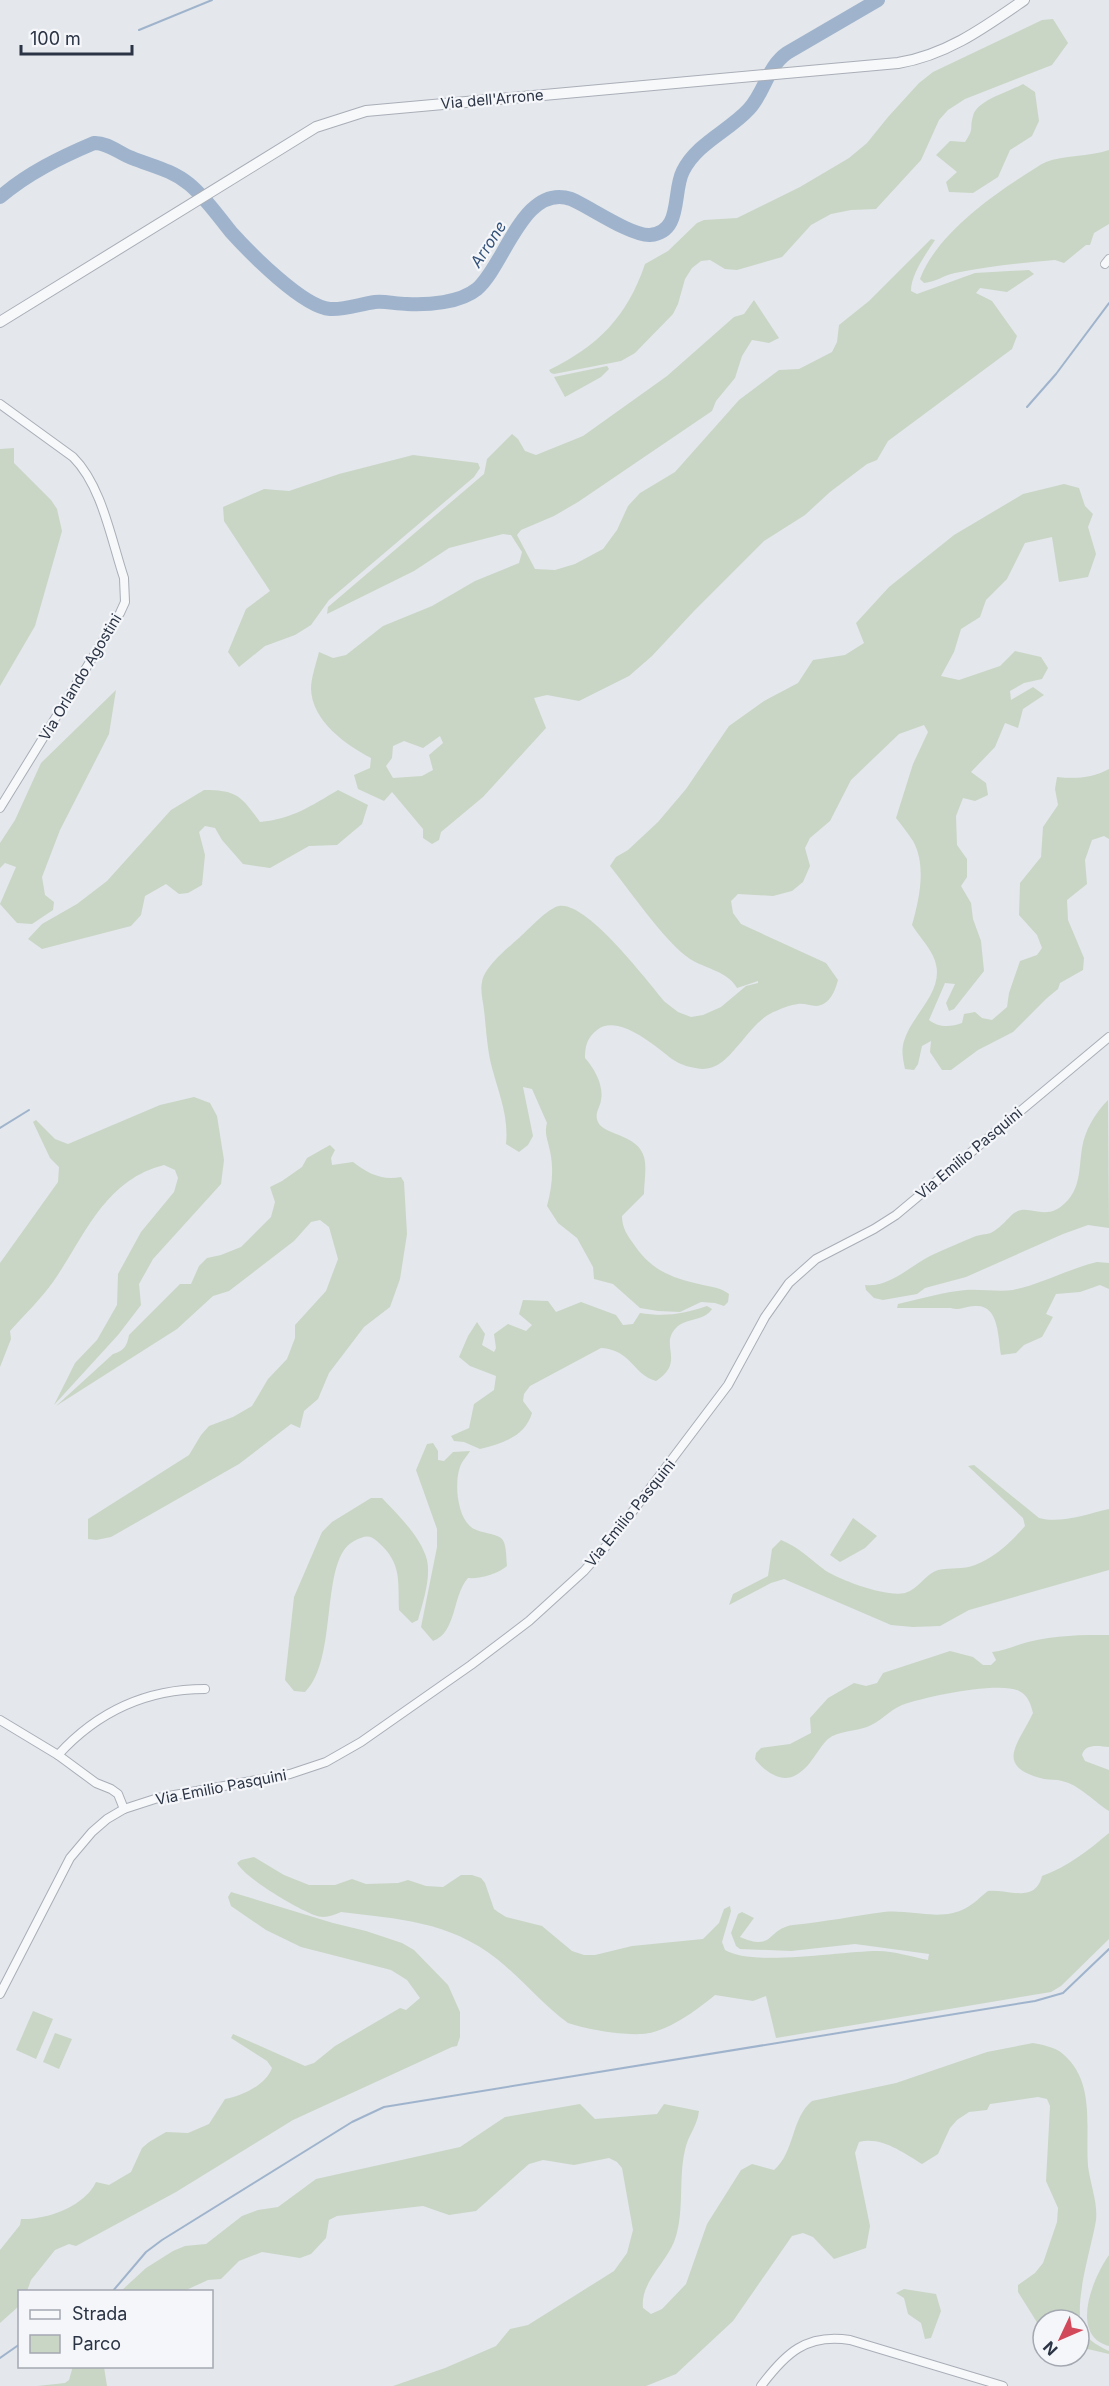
<svg xmlns="http://www.w3.org/2000/svg" width="1109" height="2386" viewBox="0 0 1109 2386" font-family="Inter,sans-serif">
  <style>
    .green { fill: #c9d6c5; fill-rule: evenodd }
    .lines { fill: none; stroke-linecap: round; stroke-linejoin: round }
    .stream { stroke: #9fb4cc; stroke-width: 2 }
    .river { stroke: #9fb4cc; stroke-width: 14 }
    .minor-casing { stroke: #a9aeb7; stroke-width: 10 }
    .tertiary-casing { stroke: #a9aeb7; stroke-width: 12 }
    .minor { stroke: #f7f8fa; stroke-width: 8 }
    .tertiary { stroke: #f7f8fa; stroke-width: 10 }
    .labels { text-anchor: middle; dominant-baseline: central; stroke-width: 4.5; stroke-linejoin: round; paint-order: stroke }
    .street-label { font-size: 15px; fill: #2b3445; stroke: #f4f6f9 }
    .water-label { font-size: 16px; font-style: italic; fill: #34527a; stroke: #f4f6f9 }
  </style>
  <rect width="100%" height="100%" fill="#e4e7ec"/>
  <g class="green">
    <path d="M1053,19L1068,43L1052,65L965,99L948,110L939,120L921,160L876,209L851,210L831,214L811,225L782,257L737,270L725,269L710,260L701,261L692,268L685,279L678,304L673,314L635,353L621,361L554,374L551,373L549,370C598,346 627,317 645,264L668,251L697,223L704,220L737,218L800,187L849,158L867,143L888,117L919,83L933,72L1042,20Z"/>
    <path d="M1023,84L1035,92L1039,121L1032,136L1010,150L998,177L973,193L949,192L946,182L957,172L936,155L950,141L965,142C975,127 969,130 973,116C977,100 1009,92 1023,84Z"/>
    <path d="M1109,150V224L1094,233L1090,245H1086L1064,263L1055,260C1022,263 989,266 955,273C944,275 936,282 924,283L920,279C936,236 988,198 1026,174C1033,170 1039,165 1046,162C1063,155 1089,157 1109,150Z"/>
    <path d="M931,239L935,240C926,254 911,274 911,291L917,294L975,273L1029,270L1034,274L1007,292L980,288L976,293L992,301L1017,336L1012,349L888,441L877,460L867,464L830,492L805,515L764,541L694,611L652,656L629,676L579,701L547,695L534,698L546,728L483,797L441,832L439,840L432,844L423,838V829L392,792L384,801L358,789L354,775L370,768L371,758C346,745 312,721 311,689C311,678 316,664 319,652L333,658L346,655L383,626L432,606L475,581L519,563L522,552L511,535L503,534L449,548L414,571L327,614L328,607L484,474L487,459L512,434L518,439L525,451L536,455L583,436L667,376L734,317L744,314L754,300L779,338L769,343L752,340L742,356L735,378L716,401L712,411L578,502L554,516L521,530L517,535L535,569L555,570L575,564L603,549L617,530L628,506L640,493L675,472L739,400L779,370L799,369L832,352L837,342L839,325L869,301ZM440,736L443,743L429,755L433,770L422,776L393,778L386,766L392,758L393,746L404,741L423,748Z"/>
    <polygon points="607,366 609,369 601,377 565,397 554,377"/>
    <polygon points="14,448 14,463 51,500 57,509 62,531 35,626 0,686 0,449"/>
    <polygon points="413,455 478,463 480,468 474,477 329,600 311,625 295,635 265,646 239,667 228,652 246,609 270,591 224,521 223,507 264,489 289,491 339,474"/>
    <path d="M1064,484L1079,488L1085,506L1093,514L1088,527L1096,554L1088,577L1059,582L1052,537L1025,543L1007,579L986,600L980,617L961,629L954,652L941,676L959,680L1000,666L1015,651L1041,657L1048,668L1042,679L1024,683L1010,691L1011,700L1033,687L1044,695L1023,709L1018,728L1005,723L995,747L971,772L986,783L988,795L975,801L963,798L956,816L957,845L967,859V877L961,886L971,903L973,919L981,941L984,971L954,1009L949,1011L946,1003L955,984L945,983L929,1020C939,1028 951,1027 962,1023L964,1014L975,1012L982,1018L992,1020L1007,1007L1009,993L1020,961L1037,955L1042,948L1037,935L1019,915L1020,883L1041,857L1043,827L1058,805L1055,789L1057,777C1076,779 1092,778 1109,769V839L1104,836L1092,840L1085,860L1087,884L1067,900L1068,920L1084,958L1083,970L1060,983L1058,989L1047,998L1013,1032L978,1050L951,1070H942L930,1052L931,1041L922,1046L918,1064L914,1070L905,1069C903,1059 901,1051 904,1041C912,1013 949,989 933,956C928,945 918,935 912,925C919,900 927,866 913,841C908,833 902,826 896,818L913,764L928,732L924,725L899,734L851,780L830,821L810,838L805,848L810,866L803,882L792,891L773,896L738,894L731,901L733,913L741,924L826,963L838,980C835,991 830,1005 816,1006C810,1006 804,1003 798,1004C791,1005 782,1008 776,1011C762,1016 751,1030 742,1041C731,1053 721,1069 702,1069C692,1068 680,1065 672,1059C655,1046 618,1013 597,1030C587,1038 585,1046 585,1058C594,1068 604,1085 601,1100C600,1108 594,1113 598,1122C603,1135 638,1134 644,1157C647,1168 644,1183 644,1194L622,1216C622,1229 628,1236 635,1246C653,1272 673,1278 703,1285C713,1287 721,1288 729,1294L728,1302L724,1306L715,1303L701,1302L680,1312L658,1311L640,1308L613,1284L594,1279L593,1267L577,1238L558,1223L547,1206C552,1188 554,1169 550,1151C548,1140 544,1134 547,1123L532,1089L523,1087L533,1136L528,1145L519,1152L506,1144C509,1115 498,1092 491,1064C487,1047 486,1027 484,1010C483,1001 480,990 482,982C484,967 509,947 520,937C529,929 548,908 559,906C587,901 647,981 665,1002L678,1012L691,1017L703,1015L721,1007L746,986L758,983V981L737,988C727,971 706,969 690,959C664,941 631,892 610,866L616,857L628,850L658,822L686,789L729,726L764,701L798,683L813,660L845,655L864,643L856,623L889,587L954,535L1023,494Z"/>
    <polygon points="116,690 109,734 60,830 42,877 45,895 54,902 53,910 32,924 17,923 0,904 16,867 5,863 0,868 0,843 15,820 41,763"/>
    <path d="M204,790C237,790 241,796 260,822C292,819 311,806 338,790L368,805L362,824L337,845L309,846L270,868L243,864L222,840L215,828L205,826L199,832L205,855L202,885L188,893L179,894L166,884L145,896L141,915L131,926L42,949L28,939L42,924L77,904L107,881L171,810Z"/>
    <path d="M194,1097L210,1103L217,1116L224,1160L221,1184L153,1259L139,1284L141,1305L118,1335L54,1405L75,1363L97,1340L117,1305L118,1274L141,1232L174,1192L178,1178L175,1170L164,1165C104,1180 85,1236 53,1282C41,1299 24,1315 10,1331L11,1339L0,1367V1263L58,1182L59,1167L50,1158L33,1122L36,1120L55,1139L68,1144L160,1105Z"/>
    <path d="M1108,1100L1109,1228L1088,1225L1063,1234L966,1277L925,1288L917,1294L883,1300L874,1298L866,1290L865,1285C889,1288 910,1266 930,1256C945,1249 961,1242 976,1236C982,1234 989,1235 994,1231C1002,1226 1007,1219 1014,1213C1030,1202 1046,1225 1068,1200C1081,1185 1079,1166 1082,1148C1085,1130 1095,1113 1108,1100Z"/>
    <path d="M330,1145L335,1150L331,1158L332,1165L353,1162C367,1173 382,1181 401,1177L404,1182L407,1234L400,1279L390,1307L364,1327L329,1373L318,1399L304,1411L300,1428L291,1424L239,1464L111,1537L96,1540L88,1539V1519L189,1455L201,1435L209,1426L233,1417L252,1406L268,1379L287,1359L295,1338V1325L326,1291L338,1259L329,1227L320,1220L311,1222L294,1241L229,1291L213,1296L177,1329L56,1406L113,1354C124,1351 127,1346 129,1335L180,1284H191L199,1266L207,1258L221,1255L241,1247L271,1217L275,1202L270,1187L282,1181L302,1167L307,1158Z"/>
    <path d="M1097,1262L1109,1263V1289L1100,1285L1080,1292L1056,1294L1046,1314L1053,1317L1042,1337L1024,1345L1016,1353L1001,1355C998,1337 999,1304 975,1306C965,1306 961,1311 951,1308H897L898,1304C920,1299 943,1292 966,1290C981,1289 999,1292 1013,1290C1042,1284 1068,1269 1097,1262Z"/>
    <path d="M523,1300L548,1301L556,1312L581,1302L616,1315L623,1325L633,1324L640,1313C665,1317 683,1314 707,1306L712,1309C705,1321 685,1318 676,1328C659,1345 686,1362 656,1381C632,1374 632,1350 601,1348L530,1386L524,1394L523,1401L532,1413C525,1437 502,1443 480,1449L464,1442L454,1441L451,1436L469,1428L474,1404L494,1390L496,1376L470,1366L459,1357L468,1336L477,1322L485,1334L482,1345L494,1352L496,1348L494,1334L508,1324L526,1331L532,1325L519,1314Z"/>
    <path d="M433,1443L438,1451V1460L444,1461L453,1452L470,1451C467,1456 462,1461 460,1467C454,1483 457,1520 474,1529C482,1533 493,1533 501,1538C507,1543 506,1558 507,1566C498,1574 480,1579 468,1578C452,1596 457,1632 433,1641L421,1627L437,1547V1529L416,1470L427,1444Z"/>
    <path d="M974,1465L1039,1518C1060,1524 1087,1514 1109,1509V1570L969,1610L940,1626L913,1627L891,1625L784,1579L771,1583L729,1605L733,1594L768,1576L772,1549L781,1540C799,1547 811,1560 826,1571C843,1581 885,1597 905,1593C919,1589 925,1574 938,1570C950,1567 963,1570 975,1565C994,1558 1011,1542 1025,1526L1023,1518L968,1466Z"/>
    <path d="M371,1498H382C398,1515 421,1537 427,1560C431,1578 423,1602 418,1620L412,1623L399,1610C398,1581 402,1563 378,1542C369,1534 365,1536 354,1541C319,1559 339,1659 305,1692L294,1691L285,1680L294,1597L322,1532L332,1522Z"/>
    <polygon points="853,1518 877,1536 865,1548 840,1562 830,1555"/>
    <path d="M1109,1635V1747C1099,1746 1085,1743 1082,1755L1085,1761L1109,1770V1811C1094,1802 1080,1785 1062,1781C1056,1779 1050,1780 1044,1779C993,1766 1018,1745 1033,1713C1031,1705 1028,1695 1019,1691C999,1681 924,1697 902,1705C890,1710 880,1722 867,1727C856,1731 838,1731 828,1739C817,1749 811,1768 794,1776C780,1783 763,1770 755,1759L756,1753L761,1748L790,1744L811,1733L810,1718L828,1698L854,1683L866,1686L877,1683L883,1673L950,1651L973,1657L983,1665H991L996,1660L992,1652C1005,1651 1016,1645 1028,1642C1055,1635 1082,1635 1109,1635Z"/>
    <path d="M1109,1833V1939L1061,1986L1051,1992L776,2038L766,1996L753,2001L715,1995C697,2010 666,2033 642,2034C621,2035 588,2030 568,2023C543,2005 522,1979 497,1959C449,1921 398,1919 341,1912C331,1916 324,1919 314,1915C296,1908 246,1879 237,1863L241,1860L254,1857L284,1875L309,1885H335L352,1879L366,1884L398,1883L408,1880L426,1886L443,1887L461,1875H472L481,1878L485,1883L494,1909L498,1912L506,1917L542,1926L572,1951L584,1955H595L632,1946L703,1939L719,1923L724,1909L730,1906L731,1911L722,1942L725,1950C753,1967 841,1951 878,1951C894,1951 912,1957 928,1960L929,1954L855,1944L791,1951L740,1949L736,1946L731,1933L738,1914L742,1912L754,1918L740,1937C775,1952 766,1929 793,1925C824,1922 854,1916 884,1912C911,1909 941,1922 966,1908C974,1904 981,1896 988,1891C1008,1889 1035,1904 1042,1876C1067,1867 1089,1850 1109,1833Z"/>
    <path d="M231,1892L333,1923L366,1931L402,1943L414,1950L448,1985L460,2012V2037L457,2046L452,2047L293,2120L176,2192L76,2246L69,2244L55,2250L31,2280L27,2291L20,2292L19,2306L0,2323V2250L20,2225L21,2219C47,2220 85,2206 96,2182L109,2185L131,2172L142,2148L149,2142L166,2132L188,2133L209,2124L225,2099C242,2096 266,2085 272,2068L267,2061L231,2038L233,2034L305,2066L314,2063L335,2046L400,2008L406,2010L420,1998L407,1980L391,1970L301,1947L266,1930L231,1906L228,1897Z"/>
    <polygon points="33,2011 53,2019 36,2059 16,2050"/>
    <polygon points="55,2033 72,2039 59,2069 43,2062"/>
    <path d="M1033,2043C1043,2045 1055,2047 1063,2054C1096,2082 1085,2128 1088,2166C1090,2183 1098,2203 1096,2220C1092,2247 1071,2309 1084,2332C1089,2341 1100,2347 1109,2351V2354L1079,2347V2320H1043V2332L1018,2292V2285L1035,2273L1043,2263L1057,2222L1058,2208L1046,2181L1050,2106L1047,2099L1038,2097L990,2104L987,2110L969,2112L957,2120L950,2128L938,2154L922,2164C904,2153 881,2136 859,2142L855,2153L870,2226L866,2248L834,2259L813,2237L803,2233L792,2236L733,2321L676,2374L646,2386H393L445,2368L496,2346L510,2329L528,2325L614,2271L627,2253L633,2230L622,2168L617,2162L609,2158L574,2165L543,2160L529,2164L476,2211L449,2215L423,2206L337,2216L329,2220L326,2238L311,2254L300,2258L262,2252L239,2261L221,2279L208,2280L184,2291H121L146,2268L173,2251L185,2246L206,2244L242,2216L258,2210L278,2207L316,2179L460,2147L505,2117L580,2104L595,2119L657,2114L664,2104L699,2111C697,2127 688,2135 685,2150C678,2179 685,2213 674,2242C665,2264 640,2283 643,2308L651,2314L662,2309L686,2284L707,2224L741,2170L752,2164L774,2170C795,2152 791,2118 812,2101L896,2083L987,2052Z"/>
    <path d="M1109,2255V2346C1068,2335 1094,2276 1109,2255Z"/>
    <polygon points="904,2289 936,2294 941,2311 931,2338 925,2339 921,2323 908,2314 904,2298 896,2293"/>
    <polygon points="73,2366 104,2367 107,2386 37,2386 65,2383 69,2380"/>
  </g>
  <g class="lines">
    <g class="stream">
      <polyline points="139,30 212,0"/>
      <polyline points="1027,407 1056,374 1109,303"/>
      <polyline points="0,1128 29,1110"/>
      <polyline points="112,2292 146,2252 162,2240 352,2122 384,2107 1035,2001 1063,1993 1109,1949"/>
      <polyline points="0,2358 20,2344"/>
    </g>
    <path class="river" d="M0,197C28,173 61,157 94,143C107,142 120,154 132,158C152,166 172,170 189,184C205,197 218,216 231,232C250,253 303,307 330,309C345,310 360,304 375,302C386,301 396,304 407,304C428,305 460,303 477,289C505,265 523,183 571,199C590,207 631,236 650,235C683,232 672,192 683,171C697,143 729,131 749,109C765,92 767,67 787,53L878,0"/>
    <g class="minor-casing">
      <g id="minor">
        <polyline points="1105,264 1109,259"/>
        <path d="M0,404L73,457C102,486 111,539 124,578L125,602L120,613L0,808"/>
        <polyline points="0,1720 58,1755 96,1783 111,1789 118,1794 124,1809"/>
        <path d="M58,1755C98,1711 146,1689 205,1689"/>
        <polyline points="0,1994 70,1858 92,1832 107,1819 124,1809 158,1798 290,1774 326,1762 361,1742 471,1665 529,1621 584,1571 608,1544 728,1385 765,1317 789,1283 816,1259 874,1229 896,1215 1109,1037"/>
        <path d="M761,2386C785,2354 806,2333 850,2340L1003,2386"/>
      </g>
    </g>
    <g class="tertiary-casing">
      <path id="tertiary" d="M0,322L316,127L366,111L898,63C947,55 985,27 1024,0"/>
    </g>
    <use href="#minor" class="minor"/>
    <use href="#tertiary" class="tertiary"/>
  </g>
  <g class="labels">
    <g class="street-label">
      <text transform="translate(492 99) rotate(-5)">Via dell'Arrone</text>
      <text transform="translate(80 677) rotate(-59)">Via Orlando Agostini</text>
      <text transform="translate(969 1153) rotate(-40)">Via Emilio Pasquini</text>
      <text transform="translate(630 1513) rotate(-51)">Via Emilio Pasquini</text>
      <text transform="translate(221 1787) rotate(-11)">Via Emilio Pasquini</text>
    </g>
    <g class="water-label">
      <text transform="translate(488 244) rotate(-57)">Arrone</text>
    </g>
  </g>
  <rect x="18" y="2290" width="195" height="78" fill="#f4f6f9" stroke="#a4a8b1" stroke-width="1.5"/>
  <rect x="30" y="2310" width="30" height="9" fill="#f7f8fa" stroke="#a4a8b1" stroke-width="1.5"/>
  <text x="72" y="2320" font-size="18" fill="#2b3445">Strada</text>
  <rect x="30" y="2335" width="30" height="18" fill="#c9d6c5" stroke="#a4a8b1" stroke-width="1.5"/>
  <text x="72" y="2350" font-size="18" fill="#2b3445">Parco</text>
  <g transform="translate(1061 2338) rotate(226)"><circle r="28" fill="#f4f6f9" stroke="#a4a8b1" stroke-width="1.5"/>
  <path d="M0-4.5L10 22L0 15L-10 22Z" fill="#d1495b"/>
  <text y="-9" font-size="16" font-weight="bold" text-anchor="middle" fill="#2b3445">N</text>
  </g>
  <path d="M21 45v9h111v-9" fill="none" stroke="#2b3445" stroke-width="3"/>
  <text x="30" y="45" font-size="18" fill="#2b3445" stroke="#f4f6f9" stroke-width="4.5" paint-order="stroke">100 m</text>
</svg>
